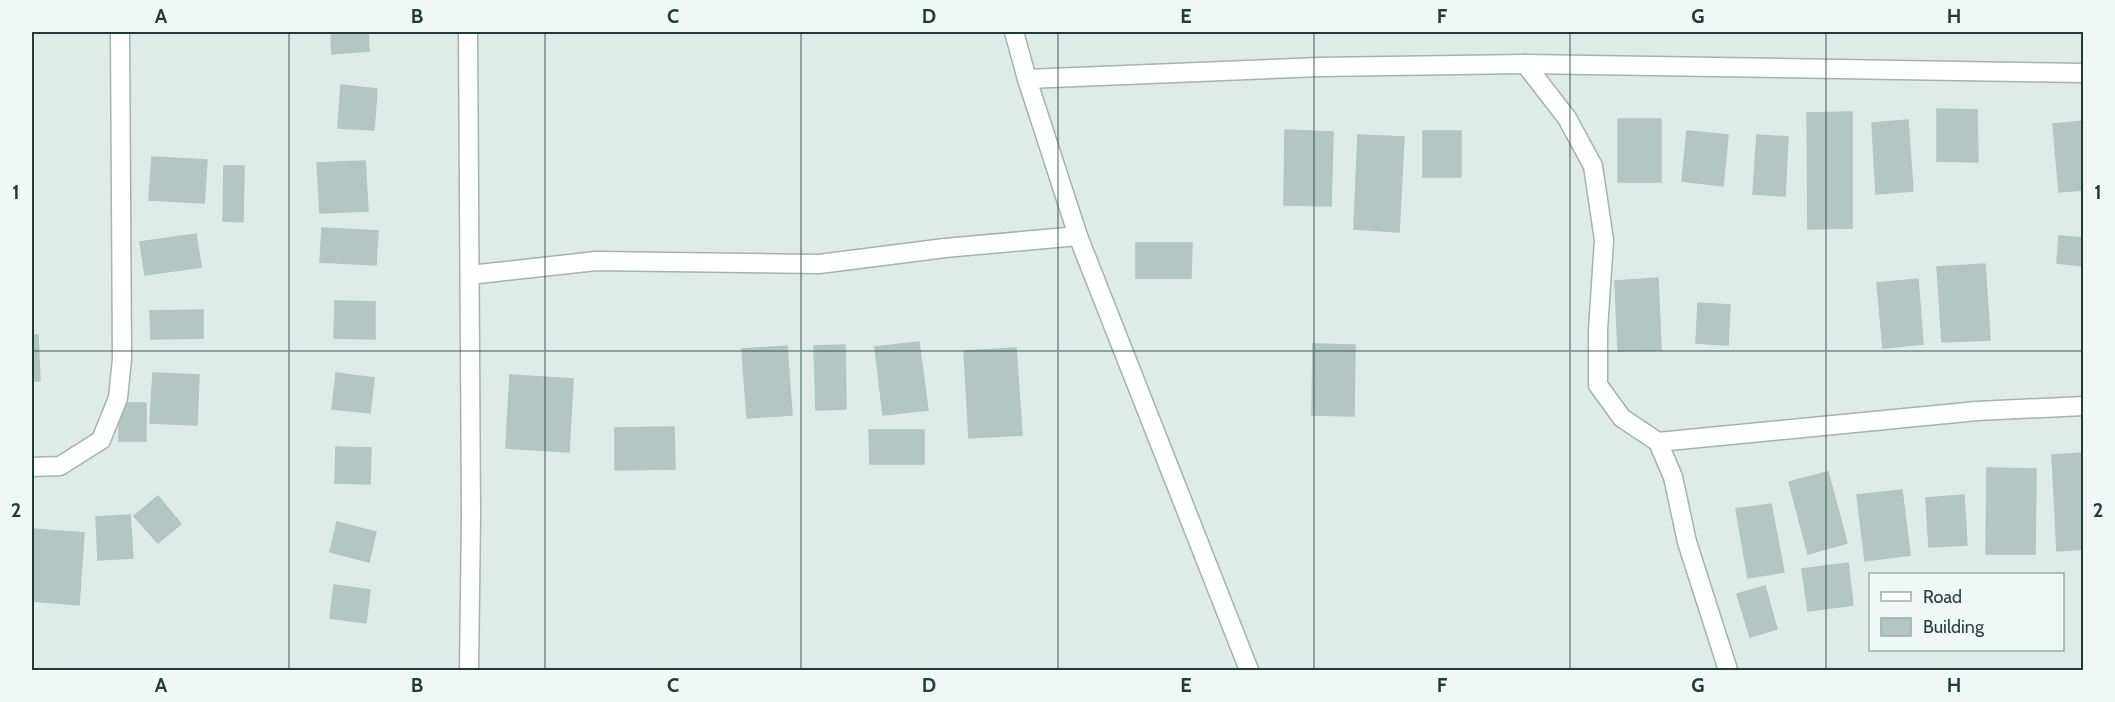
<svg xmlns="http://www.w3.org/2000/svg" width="2115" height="702" viewBox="0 0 2115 702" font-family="Cabin,sans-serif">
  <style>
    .building { fill: #b3c7c2; stroke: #b0c6c1; stroke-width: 1.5 }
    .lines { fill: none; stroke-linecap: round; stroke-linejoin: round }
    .minor-casing { stroke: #a1b4b0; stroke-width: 21 }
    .minor { stroke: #fff; stroke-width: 18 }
    .grid { fill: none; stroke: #1e3d3a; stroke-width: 1.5; stroke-opacity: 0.55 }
    .neatline { fill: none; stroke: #1e3d3a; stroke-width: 2 }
    .grid-label { font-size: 20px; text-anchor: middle; font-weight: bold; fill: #1e3d3a }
  </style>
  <rect width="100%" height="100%" fill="#deece8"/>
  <g class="building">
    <polygon points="331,32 368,32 369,51 332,54"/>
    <polygon points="341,85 377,89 374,130 338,128"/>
    <polygon points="1937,109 1977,110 1978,162 1937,161"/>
    <polygon points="1852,112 1852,228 1808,229 1807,113"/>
    <rect x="1618" y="119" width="43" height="63"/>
    <polygon points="1908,120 1913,191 1876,194 1872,123"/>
    <polygon points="2084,121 2084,190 2059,192 2053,124"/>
    <polygon points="1285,130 1333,132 1331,206 1284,205"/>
    <rect x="1423" y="131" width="38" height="46"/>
    <polygon points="1687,131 1728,135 1723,186 1682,181"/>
    <polygon points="1358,135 1404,137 1399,232 1354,229"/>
    <polygon points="1757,135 1788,137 1785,196 1753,194"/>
    <polygon points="152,157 207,160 204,203 149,200"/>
    <polygon points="365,161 368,211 320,213 317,163"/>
    <polygon points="224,166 244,166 243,222 223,221"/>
    <polygon points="322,228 378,231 376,265 320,262"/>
    <polygon points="196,234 201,267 145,275 140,242"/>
    <polygon points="2059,236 2084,238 2084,266 2057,263"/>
    <polygon points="1136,243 1192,243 1191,278 1136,278"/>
    <polygon points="1985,264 1990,340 1942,342 1937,267"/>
    <polygon points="1658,278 1661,350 1618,351 1615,281"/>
    <polygon points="1918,279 1923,344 1883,348 1877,283"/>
    <polygon points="335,301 375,302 375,339 334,338"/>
    <polygon points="1698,303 1730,305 1728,345 1696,343"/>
    <polygon points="203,310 203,338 151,339 150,311"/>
    <polygon points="32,335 38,335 40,381 32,381"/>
    <polygon points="919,342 928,410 883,415 875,347"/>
    <polygon points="1313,344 1355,345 1354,416 1312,415"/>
    <polygon points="845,345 846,409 816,410 814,346"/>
    <polygon points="787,346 792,415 747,418 742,349"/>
    <polygon points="1016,348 1022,435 969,438 964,351"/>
    <polygon points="153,373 199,375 197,425 150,423"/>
    <polygon points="336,373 374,378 370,413 332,409"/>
    <polygon points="510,375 573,379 569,452 506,448"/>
    <rect x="119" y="403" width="27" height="38"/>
    <polygon points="674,427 675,469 615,470 615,428"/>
    <polygon points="869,430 924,430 924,464 870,464"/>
    <polygon points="336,447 371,448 370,484 335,483"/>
    <polygon points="2084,453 2084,549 2057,551 2052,455"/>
    <polygon points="1987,468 2036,469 2035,554 1986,554"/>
    <polygon points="1828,472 1847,543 1808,554 1789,482"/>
    <polygon points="1902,490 1910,555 1865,561 1857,495"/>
    <polygon points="1964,495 1967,545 1929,547 1926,498"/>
    <polygon points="158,496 181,524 158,543 134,516"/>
    <polygon points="1771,504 1784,572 1748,578 1736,509"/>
    <polygon points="130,515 133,558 98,560 96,517"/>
    <polygon points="337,522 376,532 369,562 330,552"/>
    <polygon points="32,529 84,533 79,605 32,601"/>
    <polygon points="1848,563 1853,605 1808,611 1802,569"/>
    <polygon points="334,585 370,590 366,623 330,618"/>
    <polygon points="1765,586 1777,629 1750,637 1737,594"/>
  </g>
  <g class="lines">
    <g class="minor-casing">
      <g id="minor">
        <polyline points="468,32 471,515 469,670"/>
        <polyline points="1014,32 1027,79 1320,67 1525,64 2084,73"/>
        <polyline points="1525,64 1567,118 1593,166 1604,240 1598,330 1598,385 1622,418 1658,442 1977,411 2084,406"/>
        <polyline points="1027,79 1078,236 1249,670"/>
        <polyline points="470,275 596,261 819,264 945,248 1078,236"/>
        <polyline points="1658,442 1673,477 1687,542 1728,670"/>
        <polyline points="32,467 60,466 101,440 118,398 122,359 120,32"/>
      </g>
    </g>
    <use href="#minor" class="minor"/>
  </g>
  <path class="grid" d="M289,32V670M545,32V670M801,32V670M1058,32V670M1314,32V670M1570,32V670M1826,32V670M32,351H2084"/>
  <rect width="2115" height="702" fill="none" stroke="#eff8f5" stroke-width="66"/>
  <rect x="1869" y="573" width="195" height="78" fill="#eff8f5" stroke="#9badaa" stroke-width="1.5"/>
  <rect x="1881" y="592" width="30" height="9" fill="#ffffff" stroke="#9badaa" stroke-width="1.5"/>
  <text x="1923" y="603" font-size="18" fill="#1e3d3a">Road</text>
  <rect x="1881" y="618" width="30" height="18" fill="#b3c7c2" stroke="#9badaa" stroke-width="1.5"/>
  <text x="1923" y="633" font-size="18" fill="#1e3d3a">Building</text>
  <rect x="33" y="33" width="2049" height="636" class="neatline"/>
  <g class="grid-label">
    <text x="161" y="23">A</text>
    <text x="417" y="23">B</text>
    <text x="673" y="23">C</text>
    <text x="929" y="23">D</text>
    <text x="1186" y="23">E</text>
    <text x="1442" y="23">F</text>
    <text x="1698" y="23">G</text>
    <text x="1954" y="23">H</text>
    <text x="16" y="199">1</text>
    <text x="2098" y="199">1</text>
    <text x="16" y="517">2</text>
    <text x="2098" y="517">2</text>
    <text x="161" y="692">A</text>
    <text x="417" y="692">B</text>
    <text x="673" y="692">C</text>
    <text x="929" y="692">D</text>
    <text x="1186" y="692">E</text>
    <text x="1442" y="692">F</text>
    <text x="1698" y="692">G</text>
    <text x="1954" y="692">H</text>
  </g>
</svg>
